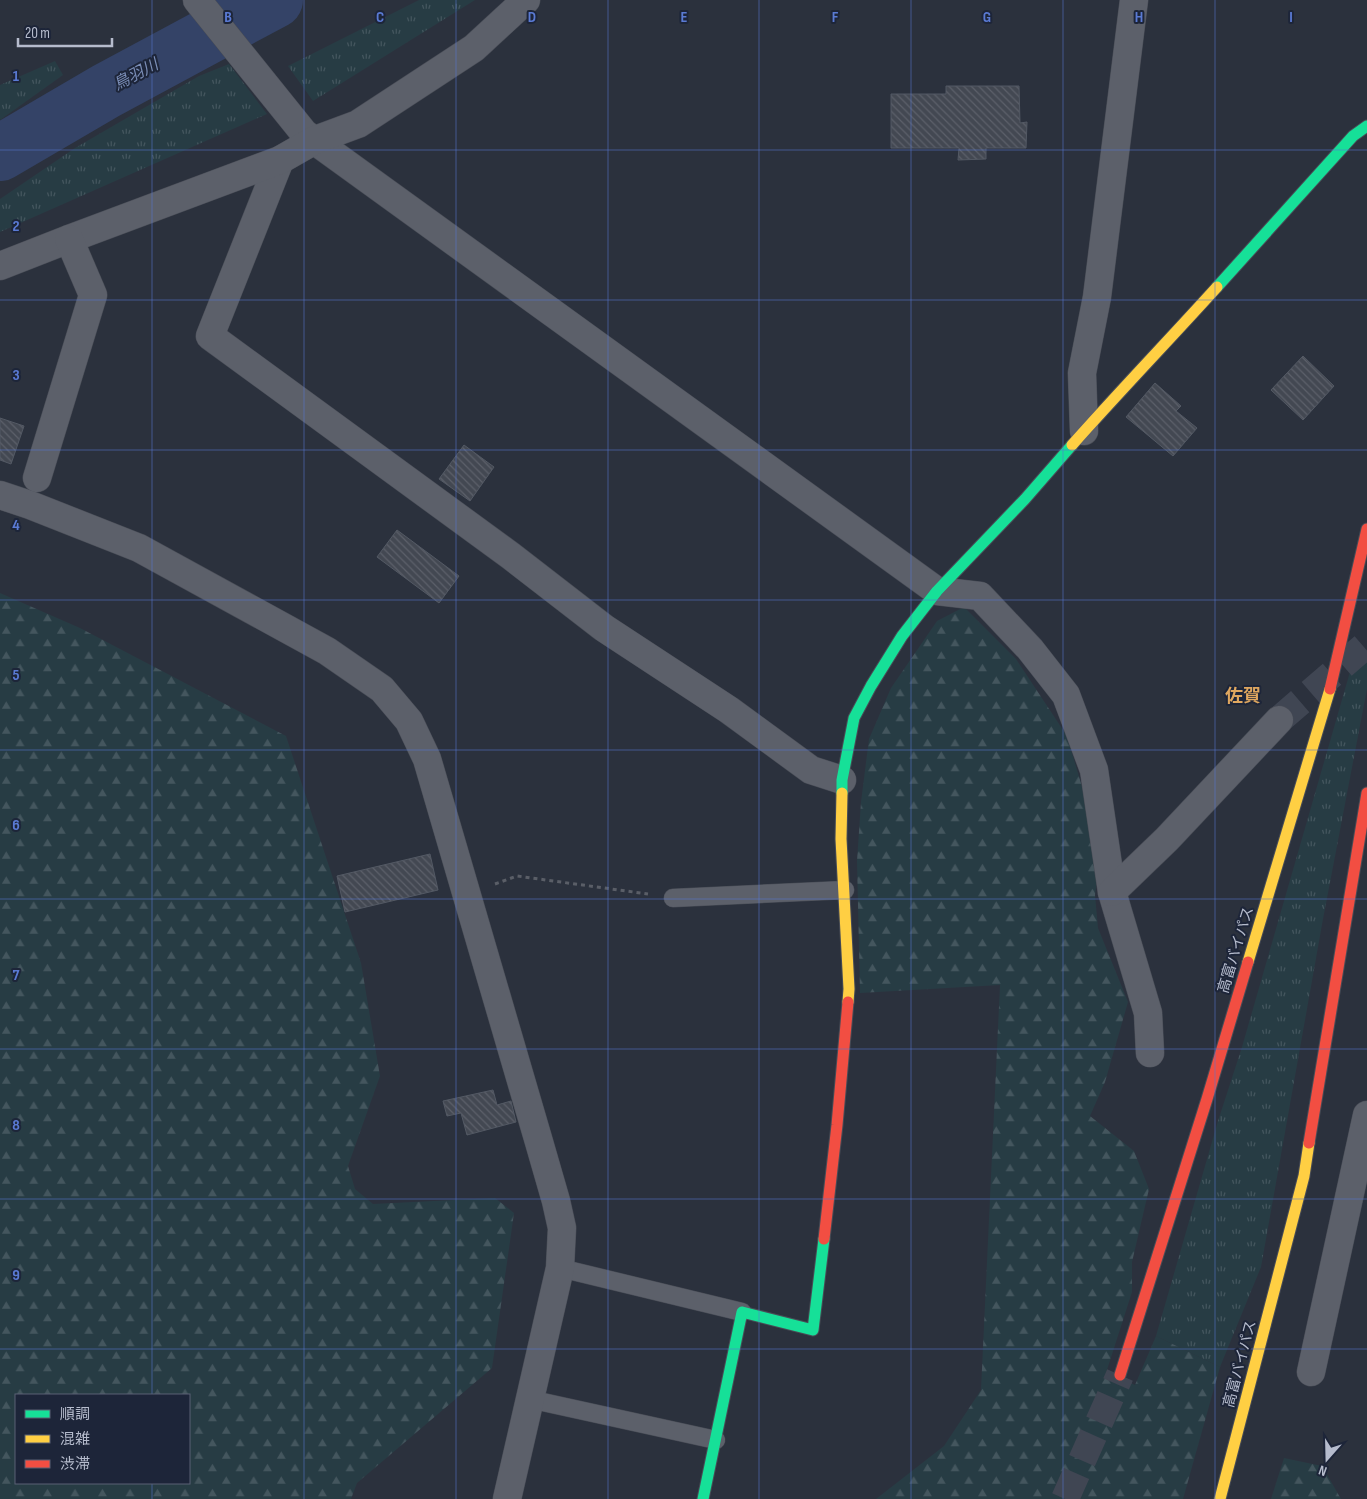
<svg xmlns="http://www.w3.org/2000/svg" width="1367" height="1499" viewBox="0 0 1367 1499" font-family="'Sofia Sans Condensed','Noto Sans JP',sans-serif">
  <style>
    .grass { fill: url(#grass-tufts) }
    .forest { fill: url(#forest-firs); fill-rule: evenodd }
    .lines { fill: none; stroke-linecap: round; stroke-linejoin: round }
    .river { stroke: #344367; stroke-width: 56 }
    .building { fill: url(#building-back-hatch); stroke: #535964 }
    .street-tunnel { stroke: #404653; stroke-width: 28; stroke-dasharray: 28 14; stroke-linecap: butt }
    .highway-tunnel { stroke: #404653; stroke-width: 28; stroke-dasharray: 28 14; stroke-linecap: butt }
    .lane-casing { stroke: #484c56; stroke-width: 19 }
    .street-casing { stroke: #484c56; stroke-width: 29 }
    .fast-casing { stroke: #484c56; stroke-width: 13 }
    .slow-casing { stroke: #484c56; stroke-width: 13 }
    .jam-casing { stroke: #484c56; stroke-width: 13 }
    .path { stroke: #5a5e67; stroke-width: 3; stroke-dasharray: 4 4; stroke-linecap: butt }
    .lane { stroke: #5c606a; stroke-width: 18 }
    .street { stroke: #5c606a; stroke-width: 28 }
    .fast { stroke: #16e098; stroke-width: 11 }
    .slow { stroke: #ffcf43; stroke-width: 11 }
    .jam { stroke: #f24e42; stroke-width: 11 }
    .grid { fill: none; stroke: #5a7ad4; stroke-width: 1; stroke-opacity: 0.55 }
    .labels { text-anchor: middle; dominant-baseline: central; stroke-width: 4; stroke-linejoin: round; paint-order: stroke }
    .street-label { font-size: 15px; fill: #b6bccd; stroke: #1d2539 }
    .water-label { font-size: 16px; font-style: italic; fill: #7b8eb7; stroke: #1d2539 }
    .quarter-label { font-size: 18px; font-weight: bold; fill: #dfa75f; stroke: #1d2539 }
    .grid-label { font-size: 16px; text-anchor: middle; font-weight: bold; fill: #5a7ad4; stroke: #1d2539; stroke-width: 4; stroke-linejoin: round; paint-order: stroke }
  </style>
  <defs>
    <pattern id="grass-tufts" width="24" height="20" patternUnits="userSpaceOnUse" patternTransform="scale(1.25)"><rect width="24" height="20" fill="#273c44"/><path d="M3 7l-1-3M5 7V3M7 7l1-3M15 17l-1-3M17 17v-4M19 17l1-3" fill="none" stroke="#44565e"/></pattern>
    <pattern id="forest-firs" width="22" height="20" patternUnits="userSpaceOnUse" patternTransform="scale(1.25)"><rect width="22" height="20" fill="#273c44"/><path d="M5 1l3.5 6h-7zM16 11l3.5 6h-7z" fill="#44565e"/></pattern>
    <pattern id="building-back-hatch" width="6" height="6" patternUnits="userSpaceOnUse" patternTransform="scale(1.25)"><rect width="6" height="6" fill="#434852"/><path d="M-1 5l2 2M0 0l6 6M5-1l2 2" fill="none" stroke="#5c606a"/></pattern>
  </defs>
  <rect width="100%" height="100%" fill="#2b313d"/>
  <g class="grass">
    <polygon points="419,0 475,0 313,101 288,66"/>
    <polygon points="55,61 63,75 0,120 0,85"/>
    <polygon points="229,64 267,114 0,232 0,199 75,148 199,76"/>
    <polygon points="1356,651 1367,654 1367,689 1323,919 1261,1267 1220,1367 1156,1336 1218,1121 1242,1047"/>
  </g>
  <g class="forest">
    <path d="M0,593L80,628L286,736L361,963L380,1076L348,1166L355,1189L373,1204L495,1198L514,1213L492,1368L357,1483L351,1499H0ZM189,1395V1483H16V1395Z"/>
    <polygon points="964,607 1016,659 1067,736 1101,851 1095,895 1098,928 1128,1002 1105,1082 1090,1116 1134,1151 1149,1189 1132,1262 1132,1292 1106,1373 1135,1385 1156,1336 1220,1367 1183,1499 876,1499 944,1446 981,1390 1000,985 860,993 857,861 861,802 869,739 891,688 937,621"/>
    <polygon points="1284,1458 1322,1466 1341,1499 1271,1499"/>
  </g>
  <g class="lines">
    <polyline class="river" points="0,153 106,91 275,0"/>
  </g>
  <g class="building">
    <polygon points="946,86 1019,86 1020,123 1027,122 1026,148 986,148 986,159 958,160 959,148 891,148 891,94 946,94"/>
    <polygon points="1303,356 1334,386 1303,420 1271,390"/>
    <polygon points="1155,383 1181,406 1176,411 1197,428 1173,456 1126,417"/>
    <polygon points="0,418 24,426 11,464 0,460"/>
    <polygon points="464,445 494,467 470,501 439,479"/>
    <polygon points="397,530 459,576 439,603 377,557"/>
    <polygon points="430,854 438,890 345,912 337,876"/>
    <polygon points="493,1090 497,1105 511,1101 516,1122 467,1135 461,1113 447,1116 443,1101"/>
  </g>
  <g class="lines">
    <polyline class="street-tunnel" points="1279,720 1367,644"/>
    <polyline class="highway-tunnel" points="1065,1499 1120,1375"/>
    <g class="lane-casing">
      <g id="lane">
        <polyline points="673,898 845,890"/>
        <polyline points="560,1268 742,1312"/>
        <polyline points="529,1399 716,1440"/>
      </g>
    </g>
    <g class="street-casing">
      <g id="street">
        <polyline points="197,0 304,133 937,591 980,596 1030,649 1066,695 1094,770 1112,892 1148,1013 1150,1053"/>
        <polyline points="280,160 210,336 511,556 604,628 729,710 811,770 842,780"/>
        <polyline points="0,266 69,239 280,160 315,140 358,124 474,48 526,0"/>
        <polyline points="1084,431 1082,373 1097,297 1134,0"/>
        <polyline points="37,478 93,295 69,239"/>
        <polyline points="0,495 30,505 139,548 327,651 382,689 409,721 427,759 539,1142 556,1201 562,1228 560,1268 507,1499"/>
        <polyline points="1112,892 1167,839 1279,720"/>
        <polyline points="1311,1372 1367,1115"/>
      </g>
    </g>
    <g class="fast-casing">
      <g id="fast">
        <polyline points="1217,287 1353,136 1367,126"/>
        <polyline points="842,793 842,780 854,718 871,686 902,636 937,591 1025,499 1072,445"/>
        <polyline points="703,1499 742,1312 813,1330 824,1239"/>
      </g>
    </g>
    <g class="slow-casing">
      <g id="slow">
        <path d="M1072,445C1119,392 1169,340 1217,287"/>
        <polyline points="842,793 841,839 849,989 848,1002"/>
        <polyline points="1248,962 1330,689"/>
        <polyline points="1220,1499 1304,1176 1309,1143"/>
      </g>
    </g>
    <g class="jam-casing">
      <g id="jam">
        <polyline points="1330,689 1367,529"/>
        <polyline points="1309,1143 1367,793"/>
        <polyline points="824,1239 837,1125 848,1002"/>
        <polyline points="1120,1375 1207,1099 1248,962"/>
      </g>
    </g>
    <polyline class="path" points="495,884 517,876 648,894"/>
    <use href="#lane" class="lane"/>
    <use href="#street" class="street"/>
    <use href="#fast" class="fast"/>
    <use href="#slow" class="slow"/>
    <use href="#jam" class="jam"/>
  </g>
  <path class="grid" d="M152,0V1395M304,0V1499M456,0V1499M608,0V1499M759,0V1499M911,0V1499M1063,0V1499M1215,0V1499M0,150H1367M0,300H1367M0,450H1367M0,600H1367M0,750H1367M0,899H1367M0,1049H1367M0,1199H1367M0,1349H1367M152,1483V1499"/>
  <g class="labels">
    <g class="street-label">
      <text transform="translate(1236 950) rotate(-73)">高富バイパス</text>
      <text transform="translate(1240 1364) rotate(-75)">高富バイパス</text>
    </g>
    <g class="water-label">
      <text transform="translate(136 75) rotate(-28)">鳥羽川</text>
    </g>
    <g class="quarter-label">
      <text x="1243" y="696">佐賀</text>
    </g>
  </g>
  <g class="grid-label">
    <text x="228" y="22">B</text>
    <text x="380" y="22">C</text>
    <text x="532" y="22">D</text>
    <text x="684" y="22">E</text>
    <text x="835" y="22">F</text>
    <text x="987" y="22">G</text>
    <text x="1139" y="22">H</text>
    <text x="1291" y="22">I</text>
    <text x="16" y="81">1</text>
    <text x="16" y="231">2</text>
    <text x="16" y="380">3</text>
    <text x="16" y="530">4</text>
    <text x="16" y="680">5</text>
    <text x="16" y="830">6</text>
    <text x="16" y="980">7</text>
    <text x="16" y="1130">8</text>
    <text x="16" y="1280">9</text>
  </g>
  <rect x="15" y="1394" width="175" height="90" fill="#1d2539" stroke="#5a6174"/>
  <rect x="25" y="1410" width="25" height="8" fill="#16e098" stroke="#5a6174"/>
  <text x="60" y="1419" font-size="15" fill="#b6bccd">順調</text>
  <rect x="25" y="1435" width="25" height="8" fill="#ffcf43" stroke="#5a6174"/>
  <text x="60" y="1444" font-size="15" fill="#b6bccd">混雑</text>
  <rect x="25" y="1460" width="25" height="8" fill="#f24e42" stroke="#5a6174"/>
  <text x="60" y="1469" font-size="15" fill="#b6bccd">渋滞</text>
  <g transform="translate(1327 1459) rotate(200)" stroke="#1d2539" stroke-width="4" paint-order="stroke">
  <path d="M0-4L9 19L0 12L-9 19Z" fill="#b6bccd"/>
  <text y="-8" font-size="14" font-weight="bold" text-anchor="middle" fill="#b6bccd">N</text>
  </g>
  <path d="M18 38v8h94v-8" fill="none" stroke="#b6bccd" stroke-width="2.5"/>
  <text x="25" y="38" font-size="15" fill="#b6bccd" stroke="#1d2539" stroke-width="4" paint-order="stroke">20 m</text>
</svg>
